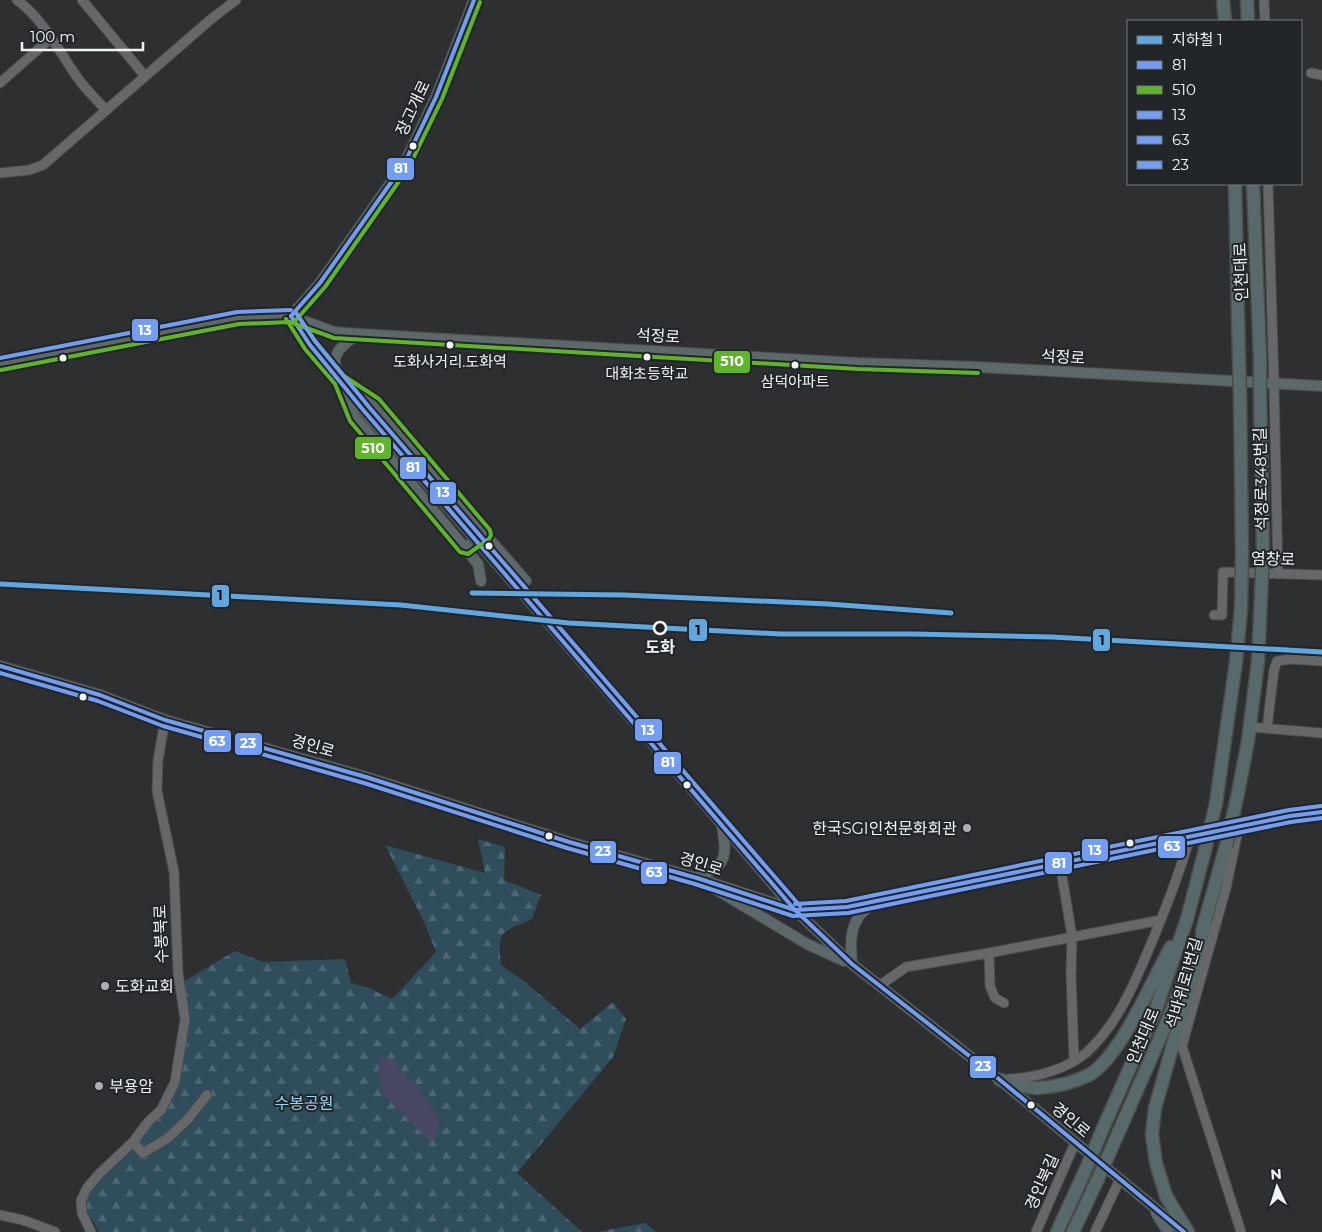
<svg xmlns="http://www.w3.org/2000/svg" width="1322" height="1232" viewBox="0 0 1322 1232" font-family="Montserrat,'Noto Sans KR',sans-serif">
  <style>
    .forest { fill: url(#forest-firs) }
    .water { fill: #494864 }
    .lines { fill: none; stroke-linecap: round; stroke-linejoin: round }
    .minor-casing { stroke: #4a4c4d; stroke-width: 11 }
    .major-casing { stroke: #4a4c4d; stroke-width: 12 }
    .highway-casing { stroke: #4a4c4d; stroke-width: 15 }
    .minor { stroke: #666768; stroke-width: 9 }
    .major { stroke: #5d686a; stroke-width: 10 }
    .highway { stroke: #58696b; stroke-width: 12 }
    .major-bridge-casing { stroke: #4a4c4d; stroke-width: 12; stroke-linecap: butt }
    .highway-bridge-casing { stroke: #4a4c4d; stroke-width: 15; stroke-linecap: butt }
    .major-bridge { stroke: #5d686a; stroke-width: 10 }
    .highway-bridge { stroke: #58696b; stroke-width: 12 }
    .bus-1-casing { stroke: #222628; stroke-width: 8 }
    .bus-2-casing { stroke: #222628; stroke-width: 8 }
    .bus-3-casing { stroke: #222628; stroke-width: 8 }
    .bus-4-casing { stroke: #222628; stroke-width: 8 }
    .bus-5-casing { stroke: #222628; stroke-width: 8 }
    .bus-1 { stroke: #729df2; stroke-width: 4 }
    .bus-2 { stroke: #5fb42a; stroke-width: 4 }
    .bus-3 { stroke: #729df2; stroke-width: 4 }
    .bus-4 { stroke: #729df2; stroke-width: 4 }
    .bus-5 { stroke: #729df2; stroke-width: 4 }
    .metro-1-casing { stroke: #222628; stroke-width: 9 }
    .metro-1 { stroke: #60a7e0; stroke-width: 5 }
    .bus-dot { fill: #f2f5f6; stroke: #222628; stroke-width: 2 }
    .stop-dot { fill: #222628; stroke: #f2f5f6; stroke-width: 2.5 }
    .poi-dot { fill: #adb0b1; stroke: #222628; stroke-width: 2 }
    .labels { text-anchor: middle; dominant-baseline: central; stroke-width: 4; stroke-linejoin: round; paint-order: stroke }
    .bus-label { font-size: 15px; fill: #f2f5f6; stroke: #222628 }
    .street-label { font-size: 16px; fill: #f2f5f6; stroke: #222628 }
    .stop-label { font-size: 16px; font-weight: bold; fill: #f2f5f6; stroke: #222628 }
    .poi-label { font-size: 16px; fill: #f2f5f6; stroke: #222628; text-anchor: start }
    .park-label { font-size: 16px; fill: #95d6f7; stroke: #222628 }
    .line-badge { stroke: #222628; stroke-width: 2 }
    .badge-label { font-size: 14px; text-anchor: middle; font-weight: bold; fill: #fff }
    .pale-badge-label { font-size: 14px; text-anchor: middle; font-weight: bold; fill: #111 }
  </style>
  <defs>
    <pattern id="forest-firs" width="22" height="20" patternUnits="userSpaceOnUse" patternTransform="scale(1.25)"><rect width="22" height="20" fill="#304d5c"/><path d="M5 1l3.5 6h-7zM16 11l3.5 6h-7z" fill="#4e6774"/></pattern>
  </defs>
  <rect width="100%" height="100%" fill="#2d2f31"/>
  <g class="forest">
    <path d="M478,839L505,847L504,880L541,895L532,919C501,933 497,930 501,965L524,981L580,1029L613,1002L626,1019L613,1057L517,1173L582,1232H99L81,1201L148,1122L175,1082L185,1019L183,982L235,951L263,962L345,959L351,983L369,988L392,999L436,952L425,924L385,845L485,873Z"/>
    <polygon points="645,1223 656,1232 597,1232"/>
  </g>
  <polygon class="water" points="379,1057 389,1058 398,1064 407,1078 417,1084 420,1091 436,1112 439,1121 437,1132 430,1144 425,1136 384,1096 378,1071"/>
  <g class="lines">
    <g class="minor-casing">
      <g id="minor">
        <path d="M17,0C44,20 58,50 77,77C85,89 96,99 105,109"/>
        <polyline points="82,0 145,76"/>
        <polyline points="1264,0 1265,21"/>
        <polyline points="1311,73 1322,75"/>
        <polyline points="0,83 51,38"/>
        <polyline points="0,173 29,170 43,165 210,20 236,0"/>
        <polyline points="1268,184 1274,384 1278,574"/>
        <polyline points="1214,615 1222,615 1223,572 1322,575"/>
        <polyline points="1250,727 1322,733"/>
        <polyline points="1267,728 1274,670 1277,661 1291,659 1322,661"/>
        <polyline points="1239,826 1226,888 1182,1046 1241,1232"/>
        <polyline points="1060,864 1072,936 1071,974 1074,1061"/>
        <polyline points="879,986 906,967 989,953"/>
        <polyline points="1004,1003 995,998 990,986 989,953 1161,920"/>
        <path d="M1009,1079C1035,1078 1068,1069 1087,1052C1118,1024 1135,982 1151,944C1166,908 1179,875 1190,837"/>
        <polyline points="133,1142 143,1153 168,1138 188,1119 207,1095"/>
        <polyline points="0,1215 23,1220 55,1232"/>
        <polyline points="91,1232 82,1213 81,1201 87,1188 99,1174 133,1142 148,1122 161,1110 175,1082 185,1019 178,973 174,872 157,791 158,760 165,720"/>
        <polyline points="1036,1232 1075,1143"/>
        <polyline points="1095,1232 1120,1179"/>
      </g>
    </g>
    <g class="major-casing">
      <g id="major">
        <polyline points="291,316 320,283 404,164 436,97 474,0"/>
        <polyline points="291,316 310,345 336,377"/>
        <polyline points="0,364 238,318 291,316 334,332 361,334 858,363 978,367 1322,386"/>
        <polyline points="340,381 375,403 485,534 465,548 355,417 335,367 335,358 339,350 347,342 360,334"/>
        <polyline points="347,390 364,411"/>
        <polyline points="485,534 526,581"/>
        <polyline points="465,548 478,564 481,581"/>
        <polyline points="0,666 100,695 165,720 366,777 569,842 697,878 795,910 852,964 1000,1080 1184,1232"/>
        <polyline points="642,731 794,909"/>
        <path d="M697,878C727,864 727,858 722,826"/>
        <polyline points="710,886 807,944 844,961"/>
        <polyline points="795,910 847,907 1290,816 1322,812"/>
        <path d="M852,964C851,949 849,932 858,918C861,912 870,907 875,902"/>
        <polyline points="1156,1213 1168,1232"/>
      </g>
    </g>
    <g class="highway-casing">
      <g id="highway">
        <polyline points="1223,0 1225,21"/>
        <polyline points="1247,0 1248,21"/>
        <polyline points="1235,184 1239,359"/>
        <polyline points="1253,184 1260,359"/>
        <polyline points="1240,396 1242,551"/>
        <polyline points="1260,396 1263,551"/>
        <polyline points="1237,798 1248,741 1258,661"/>
        <polyline points="1216,803 1236,662"/>
        <polyline points="1202,931 1226,846"/>
        <path d="M1000,1080C1011,1082 1025,1088 1037,1088C1055,1087 1073,1083 1089,1075C1122,1055 1151,982 1171,947"/>
        <polyline points="1104,1126 1156,1009 1187,919 1205,850"/>
        <polyline points="1117,1136 1169,1017 1186,973"/>
        <polyline points="1057,1232 1085,1171"/>
        <polyline points="1073,1232 1097,1181"/>
        <polyline points="1188,1232 1166,1196 1156,1163 1152,1134 1155,1108 1191,981 1205,925"/>
      </g>
    </g>
    <use href="#minor" class="minor"/>
    <use href="#major" class="major"/>
    <use href="#highway" class="highway"/>
    <g class="major-bridge-casing">
      <polyline id="major-bridge" points="364,411 642,731"/>
    </g>
    <g class="highway-bridge-casing">
      <g id="highway-bridge">
        <polyline points="1239,359 1240,396"/>
        <polyline points="1260,359 1260,396"/>
        <polyline points="1258,661 1263,551"/>
        <polyline points="1236,662 1241,609 1242,551"/>
        <polyline points="1226,846 1237,798"/>
        <polyline points="1205,850 1216,803"/>
        <polyline points="1085,1171 1104,1126"/>
        <polyline points="1097,1181 1117,1136"/>
      </g>
    </g>
    <use href="#major-bridge" class="major-bridge"/>
    <use href="#highway-bridge" class="highway-bridge"/>
    <g class="bus-1-casing">
      <g id="bus-1">
        <polyline points="291,316 310,345 364,411 795,910"/>
        <polyline points="291,316 320,283 404,164 436,97 474,0"/>
        <polyline points="795,910 847,907 1290,816 1322,812"/>
      </g>
    </g>
    <g class="bus-2-casing">
      <g id="bus-2">
        <polyline points="286,319 305,349 335,384 350,421 460,552 468,554 489,539 491,535 490,530 379,399 344,376 315,341 296,313"/>
        <polyline points="296,320 325,287 409,167 442,99 480,2"/>
        <polyline points="1,370 239,324 290,322 334,338 858,369 978,373"/>
      </g>
    </g>
    <g class="bus-3-casing">
      <g id="bus-3">
        <polyline points="296,313 315,341 369,407 800,906"/>
        <polyline points="0,358 237,312 291,310"/>
        <polyline points="795,904 846,901 1289,810 1321,806"/>
      </g>
    </g>
    <g class="bus-4-casing">
      <polyline id="bus-4" points="0,673 98,701 163,726 364,783 567,848 695,884 793,916 848,913 1291,822 1322,818"/>
    </g>
    <g class="bus-5-casing">
      <polyline id="bus-5" points="0,666 100,695 165,720 366,777 569,842 697,878 795,910 852,964 1000,1080 1184,1232"/>
    </g>
    <use href="#bus-1" class="bus-1"/>
    <use href="#bus-2" class="bus-2"/>
    <use href="#bus-3" class="bus-3"/>
    <use href="#bus-4" class="bus-4"/>
    <use href="#bus-5" class="bus-5"/>
    <g class="metro-1-casing">
      <g id="metro-1">
        <polyline points="0,584 401,605 569,623 780,634 913,634 1052,637 1322,652"/>
        <polyline points="472,593 624,595 828,604 951,613"/>
      </g>
    </g>
    <use href="#metro-1" class="metro-1"/>
  </g>
  <g class="bus-dot">
    <circle cx="413" cy="146" r="4.5"/>
    <circle cx="450" cy="345" r="4.5"/>
    <circle cx="647" cy="357" r="4.5"/>
    <circle cx="63" cy="358" r="4.5"/>
    <circle cx="795" cy="365" r="4.5"/>
    <circle cx="489" cy="546" r="4.5"/>
    <circle cx="83" cy="697" r="4.5"/>
    <circle cx="687" cy="785" r="4.5"/>
    <circle cx="549" cy="836" r="4.5"/>
    <circle cx="1130" cy="843" r="4.5"/>
    <circle cx="1031" cy="1105" r="4.5"/>
  </g>
  <circle class="stop-dot" cx="660" cy="628" r="6"/>
  <g class="poi-dot">
    <circle cx="967" cy="828" r="5"/>
    <circle cx="105" cy="986" r="5"/>
    <circle cx="99" cy="1086" r="5"/>
  </g>
  <g class="labels">
    <g class="bus-label">
      <text x="450" y="361">도화사거리.도화역</text>
      <text x="647" y="373">대화초등학교</text>
      <text x="795" y="381">삼덕아파트</text>
    </g>
    <g class="street-label">
      <text transform="translate(413 108) rotate(-65)">장고개로</text>
      <text transform="translate(1241 272) rotate(-92)">인천대로</text>
      <text transform="translate(658 336) rotate(3)">석정로</text>
      <text transform="translate(1063 357) rotate(3)">석정로</text>
      <text transform="translate(1261 479) rotate(-91)">석정로348번길</text>
      <text transform="translate(1273 559) rotate(2)">염창로</text>
      <text transform="translate(313 746) rotate(16)">경인로</text>
      <text transform="translate(701 864) rotate(17)">경인로</text>
      <text transform="translate(161 934) rotate(-92)">수봉북로</text>
      <text transform="translate(1184 983) rotate(-74)">석바위로1번길</text>
      <text transform="translate(1143 1036) rotate(-67)">인천대로</text>
      <text transform="translate(1071 1120) rotate(40)">경인로</text>
      <text transform="translate(1042 1182) rotate(-66)">경인북길</text>
    </g>
    <g class="stop-label">
      <text x="660" y="647">도화</text>
    </g>
    <g class="poi-label">
      <text x="957" y="828" text-anchor="end">한국SGI인천문화회관</text>
      <text x="115" y="986">도화교회</text>
      <text x="109" y="1086">부용암</text>
    </g>
    <g class="park-label">
      <text x="304" y="1103">수봉공원</text>
    </g>
  </g>
  <g class="line-badge">
    <rect x="386" y="157" width="29" height="24" rx="5" fill="#729df2"/>
    <rect x="131" y="318" width="28" height="24" rx="5" fill="#729df2"/>
    <rect x="713" y="350" width="38" height="24" rx="5" fill="#5fb42a"/>
    <rect x="354" y="436" width="38" height="24" rx="5" fill="#5fb42a"/>
    <rect x="399" y="456" width="28" height="24" rx="5" fill="#729df2"/>
    <rect x="429" y="481" width="28" height="24" rx="5" fill="#729df2"/>
    <rect x="211" y="584" width="19" height="24" rx="5" fill="#60a7e0"/>
    <rect x="688" y="618" width="20" height="24" rx="5" fill="#60a7e0"/>
    <rect x="1092" y="628" width="19" height="24" rx="5" fill="#60a7e0"/>
    <rect x="634" y="718" width="29" height="24" rx="5" fill="#729df2"/>
    <rect x="203" y="729" width="29" height="24" rx="5" fill="#729df2"/>
    <rect x="234" y="732" width="29" height="24" rx="5" fill="#729df2"/>
    <rect x="653" y="751" width="29" height="24" rx="5" fill="#729df2"/>
    <rect x="1157" y="835" width="29" height="24" rx="5" fill="#729df2"/>
    <rect x="1081" y="838" width="28" height="24" rx="5" fill="#729df2"/>
    <rect x="589" y="840" width="28" height="24" rx="5" fill="#729df2"/>
    <rect x="1044" y="851" width="29" height="24" rx="5" fill="#729df2"/>
    <rect x="640" y="861" width="28" height="24" rx="5" fill="#729df2"/>
    <rect x="969" y="1055" width="28" height="24" rx="5" fill="#729df2"/>
  </g>
  <g class="badge-label">
    <text x="401" y="173">81</text>
    <text x="145" y="335">13</text>
    <text x="732" y="366">510</text>
    <text x="373" y="453">510</text>
    <text x="413" y="472">81</text>
    <text x="443" y="497">13</text>
    <text x="648" y="735">13</text>
    <text x="217" y="746">63</text>
    <text x="248" y="748">23</text>
    <text x="668" y="767">81</text>
    <text x="1172" y="851">63</text>
    <text x="1095" y="855">13</text>
    <text x="603" y="856">23</text>
    <text x="1059" y="868">81</text>
    <text x="654" y="877">63</text>
    <text x="983" y="1071">23</text>
  </g>
  <g class="pale-badge-label">
    <text x="220" y="600">1</text>
    <text x="698" y="635">1</text>
    <text x="1102" y="645">1</text>
  </g>
  <rect x="1127" y="20" width="175" height="165" fill="#222628" stroke="#75797a"/>
  <rect x="1137" y="36" width="25" height="8" fill="#60a7e0" stroke="#75797a"/>
  <text x="1172" y="45" font-size="15" fill="#f2f5f6">지하철 1</text>
  <rect x="1137" y="61" width="25" height="8" fill="#729df2" stroke="#75797a"/>
  <text x="1172" y="70" font-size="15" fill="#f2f5f6">81</text>
  <rect x="1137" y="86" width="25" height="8" fill="#5fb42a" stroke="#75797a"/>
  <text x="1172" y="95" font-size="15" fill="#f2f5f6">510</text>
  <rect x="1137" y="111" width="25" height="8" fill="#729df2" stroke="#75797a"/>
  <text x="1172" y="120" font-size="15" fill="#f2f5f6">13</text>
  <rect x="1137" y="136" width="25" height="8" fill="#729df2" stroke="#75797a"/>
  <text x="1172" y="145" font-size="15" fill="#f2f5f6">63</text>
  <rect x="1137" y="161" width="25" height="8" fill="#729df2" stroke="#75797a"/>
  <text x="1172" y="170" font-size="15" fill="#f2f5f6">23</text>
  <g transform="translate(1277 1187) rotate(356)" stroke="#222628" stroke-width="4" paint-order="stroke">
  <path d="M0-4L9 19L0 12L-9 19Z" fill="#f2f5f6"/>
  <text y="-8" font-size="14" font-weight="bold" text-anchor="middle" fill="#f2f5f6">N</text>
  </g>
  <path d="M22 42v8h121v-8" fill="none" stroke="#f2f5f6" stroke-width="2.5"/>
  <text x="30" y="42" font-size="15" fill="#f2f5f6" stroke="#222628" stroke-width="4" paint-order="stroke">100 m</text>
</svg>
